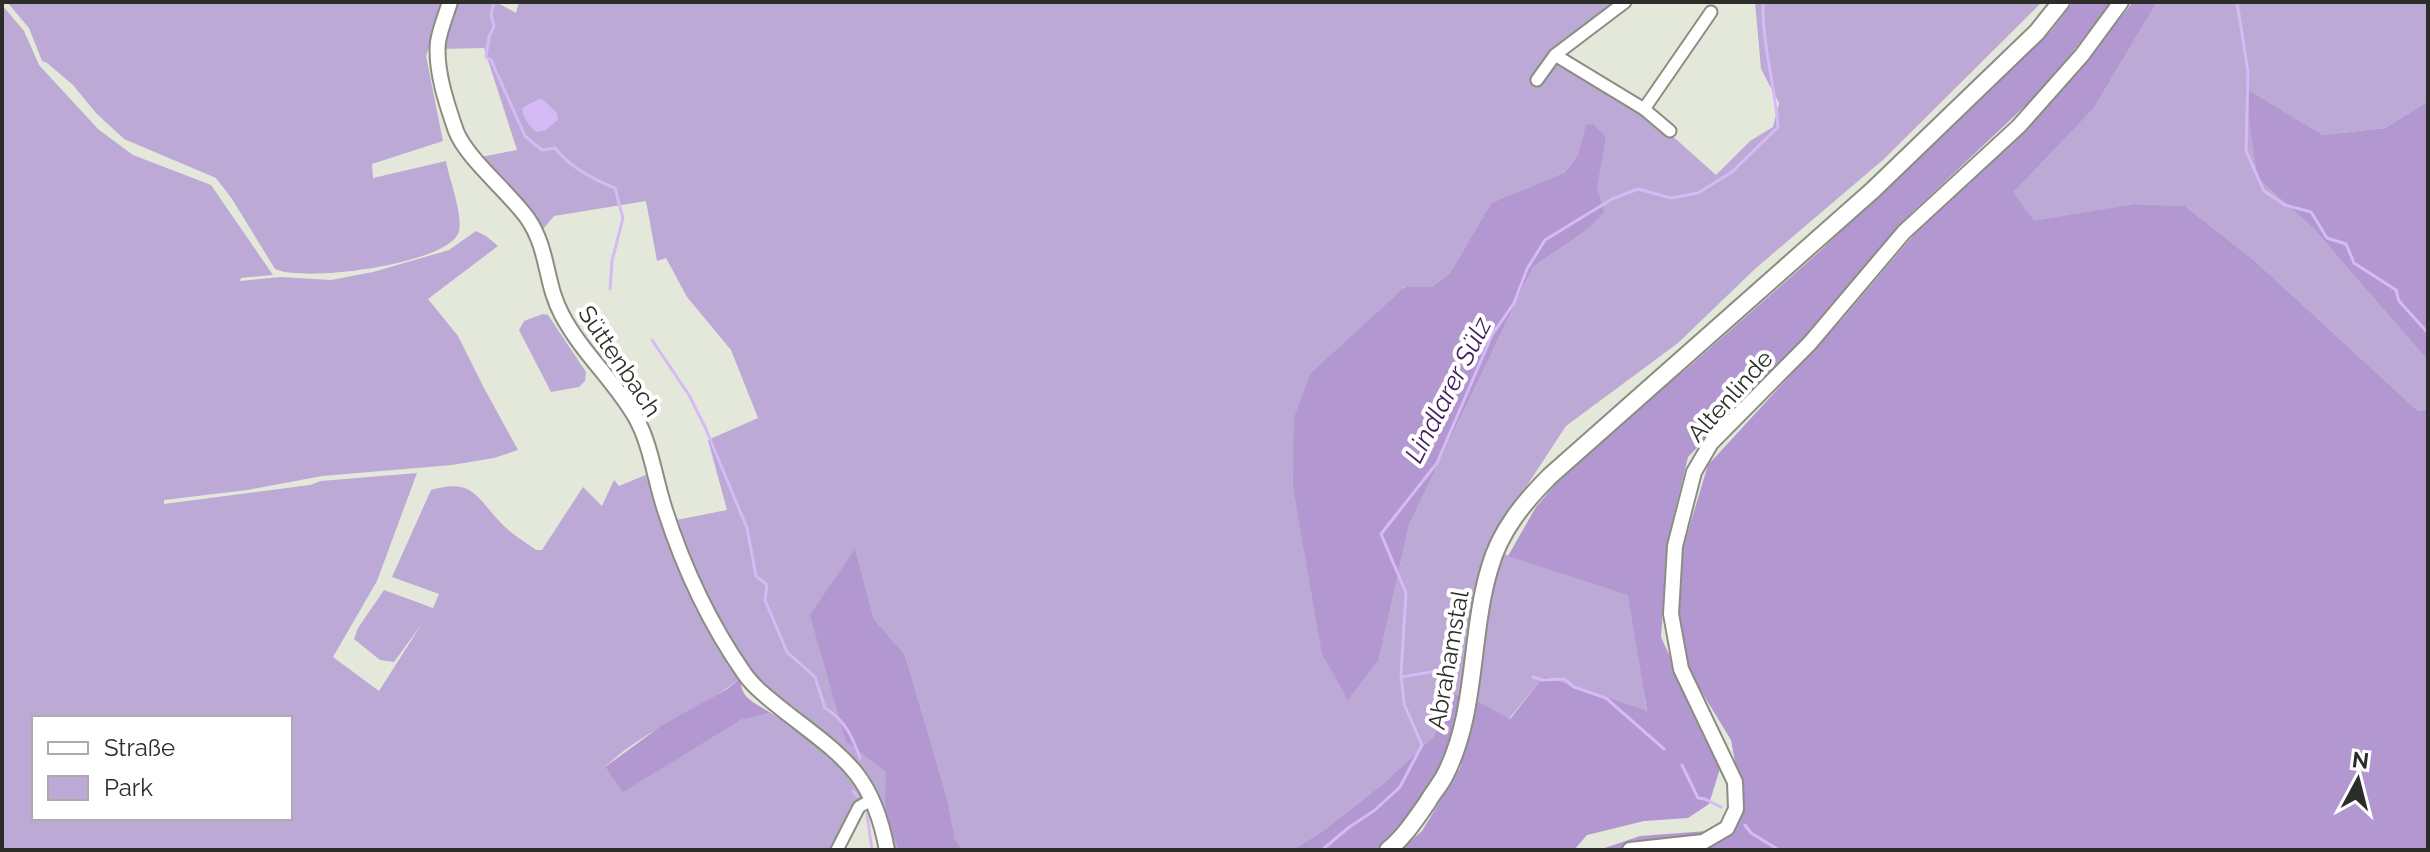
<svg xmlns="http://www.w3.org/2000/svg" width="2430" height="852" viewBox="0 0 2430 852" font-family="Raleway,sans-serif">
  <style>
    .green { fill: #bca9d5; fill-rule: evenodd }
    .forest { fill: #b297d1 }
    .water { fill: #d5baf6 }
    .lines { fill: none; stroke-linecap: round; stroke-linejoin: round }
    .stream { stroke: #d5baf6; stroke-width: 3 }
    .minor-casing { stroke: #8a8d80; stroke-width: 15 }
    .tertiary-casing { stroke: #8a8d80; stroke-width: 18 }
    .secondary-casing { stroke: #8a8d80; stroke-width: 20 }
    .minor { stroke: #fff; stroke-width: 11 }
    .tertiary { stroke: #fff; stroke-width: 14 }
    .secondary { stroke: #fff; stroke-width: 16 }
    .labels { text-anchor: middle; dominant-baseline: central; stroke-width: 8; stroke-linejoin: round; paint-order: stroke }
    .street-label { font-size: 24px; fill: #2c2d28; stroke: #fff }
    .water-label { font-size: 26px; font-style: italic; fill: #401b60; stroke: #fff }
  </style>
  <rect width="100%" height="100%" fill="#e4e8da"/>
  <g class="green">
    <path d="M7,2H445L426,56L443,141L372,164L373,178L446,161C449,179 465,219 458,234C444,264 304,283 275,269L232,199L216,178L124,139L96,113L73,85L47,63L42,61L29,28Z"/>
    <path d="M452,2H496L516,13L519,2H1620L1556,54L1632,100L1716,175L1750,141L1773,127L1779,103L1761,69L1755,2H2042L1884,159L1756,268L1678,343L1566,426L1486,548L1629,595L1647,712L1544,676L1509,719L1476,700L1449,692L1434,736L1384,783L1323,831L1292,850H962L955,841L948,801L905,655L874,619L855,550L846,740L887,772L885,816L899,850H889L876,802L732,655L671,521L727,510L708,440L758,418L731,350L687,297L666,258L657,261L646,201L554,216L539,234L476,158L517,150L484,48L440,49ZM1587,125L1606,137L1587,230L1533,267L1409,525L1379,659L1307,561L1293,487L1404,287H1432L1450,273L1491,203L1565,172L1578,155Z"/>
    <polygon points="2157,2 2428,2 2428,101 2385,128 2323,135 2246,89 2257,178 2313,228 2428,361 2428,409 2418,411 2256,262 2185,206 2134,204 2034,222 2012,191 2094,108"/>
    <path d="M2,5L24,31L39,65L98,129L133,155L211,185L273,275L241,278L240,281L280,277L331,280L373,272L449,250L476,231L486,236L498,246L428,299L458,336L484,388L518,450L494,458L452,465L322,476L247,490L164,500V504L310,485L321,481L417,473L377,581L333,657L379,691L421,625L394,662L380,660L354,639L358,628L384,590L433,608L439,594L392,577L431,490C473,478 476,497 501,523C510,533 524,541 536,550H542L583,487L602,506L614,480L619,486L648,474L741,678C698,711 645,729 605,767L623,791L741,720L771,713C808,735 841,762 862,799L833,850H2ZM34,718H290V818H34Z"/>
    <polygon points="543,314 548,315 586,372 585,381 579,387 551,392 519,330 524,321"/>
  </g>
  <g class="forest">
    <polygon points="2073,2 2113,2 2041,91 1898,226 1821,320 1688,457 1668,540 1661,637 1690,701 1723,759 1709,804 1688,818 1644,821 1587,835 1574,850 1400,850 1422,831 1460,768 1476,700 1510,719 1544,676 1647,711 1628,595 1508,556 1536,507 1576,460 1691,365 1819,252 2051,31"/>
    <polygon points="2133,2 2157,2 2094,108 2013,192 2034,221 2134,204 2185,206 2256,262 2418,411 2428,409 2428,850 1599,850 1640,836 1707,831 1743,807 1731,740 1687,668 1677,610 1684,544 1708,465 1843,318 1917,231 2060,92"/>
    <polygon points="2245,88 2323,135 2385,128 2428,101 2428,361 2313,228 2257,178"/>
    <polygon points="1593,124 1606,137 1597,187 1604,212 1587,230 1533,267 1409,525 1379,659 1348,700 1322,654 1293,487 1294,418 1310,374 1405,287 1432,287 1450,273 1491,203 1565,172 1578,155 1586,125"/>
    <polygon points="855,549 874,619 905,655 948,801 955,840 962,850 899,850 885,816 886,772 846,741 810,615"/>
    <path d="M741,678C739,698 755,703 771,713L741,720L623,792L605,767L661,726L727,689Z"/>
    <polygon points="1449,692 1462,696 1444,764 1424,798 1392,837 1376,850 1292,850 1323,831 1384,783 1434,736"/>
  </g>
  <path class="water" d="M541,98L557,113L558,120L546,130L537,132C529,126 523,118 522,108Z"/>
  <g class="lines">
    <g class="stream">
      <path d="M494,2L491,15L494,26L489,37L486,57L491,60L525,136L542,150L555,148C570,167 592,179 615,188L623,218L612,261L610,289"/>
      <polyline points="2237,2 2248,72 2246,151 2264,191 2285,205 2311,212 2327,238 2346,244 2354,263 2396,290 2399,301 2428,333"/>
      <path d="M652,340L689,395L705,427L747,528L756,576L767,585L765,600L787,652L815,677L825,708C845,720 852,736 860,758"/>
      <polyline points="1401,677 1455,668"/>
      <polyline points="1533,677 1543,680 1564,679 1574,687 1606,698 1664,749"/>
      <polyline points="1682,765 1698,798 1705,799 1721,807"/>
      <polyline points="853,791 857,796"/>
      <polyline points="867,814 872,850"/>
      <polyline points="1745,825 1751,833 1779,850"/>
      <path d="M1322,850L1348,828L1375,810L1400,787L1422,745L1404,704L1401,673L1406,593L1381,534L1437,463L1492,335L1514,303L1527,269L1545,240L1612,199L1638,189L1671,198L1698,193L1732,172L1778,127C1775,85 1762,44 1763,2"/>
    </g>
    <g class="minor-casing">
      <g id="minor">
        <polyline points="1555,55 1644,109 1670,131"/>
        <polyline points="1537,80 1555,55 1625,2"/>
        <polyline points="1644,109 1711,12"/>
        <polyline points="837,850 859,807 873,799"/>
      </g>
    </g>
    <g class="tertiary-casing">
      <g id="tertiary">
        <path d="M450,2C446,15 440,29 438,42C435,70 447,105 456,131C467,159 509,192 528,219C549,250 545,284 562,315C582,353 615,381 636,418C651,445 655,480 665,510C683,566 710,624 744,673C755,689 772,701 788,714C845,758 873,775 887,850"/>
        <polyline points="1630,850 1703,842 1727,828 1736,809 1735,782 1681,669 1671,614 1675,546 1694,472 1711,443 1810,343 1904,232 2019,126 2082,55 2121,2"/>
      </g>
    </g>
    <g class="secondary-casing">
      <path id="secondary" d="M1388,850C1404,837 1415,820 1427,803C1432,794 1439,786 1444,777C1478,713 1469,635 1490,567C1500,531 1524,502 1550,476L1873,190L2037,32L2061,2"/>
    </g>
    <use href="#minor" class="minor"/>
    <use href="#tertiary" class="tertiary"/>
    <use href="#secondary" class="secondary"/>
  </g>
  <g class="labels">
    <g class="street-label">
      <text transform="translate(620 361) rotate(56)">Süttenbach</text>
      <text transform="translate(1730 396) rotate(-48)">Altenlinde</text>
      <text transform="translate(1448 660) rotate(-80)">Abrahamstal</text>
    </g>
    <g class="water-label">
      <text transform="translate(1448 390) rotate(-63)">Lindlarer Sülz</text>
    </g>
  </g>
  <rect width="2430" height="852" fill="none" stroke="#2c2d28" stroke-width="8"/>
  <rect x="32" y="716" width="260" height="104" fill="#ffffff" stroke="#ababa9" stroke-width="2"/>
  <rect x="48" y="742" width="40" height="12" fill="#ffffff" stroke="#ababa9" stroke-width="2"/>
  <text x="104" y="756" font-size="24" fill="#2c2d28">Straße</text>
  <rect x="48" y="776" width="40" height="24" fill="#bca9d5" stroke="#ababa9" stroke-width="2"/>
  <text x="104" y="796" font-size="24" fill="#2c2d28">Park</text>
  <g transform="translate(2358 780) rotate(7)" stroke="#ffffff" stroke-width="6" paint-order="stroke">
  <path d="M0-6L14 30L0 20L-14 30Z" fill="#2c2d28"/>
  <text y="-12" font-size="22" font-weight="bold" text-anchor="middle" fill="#2c2d28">N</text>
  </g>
</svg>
